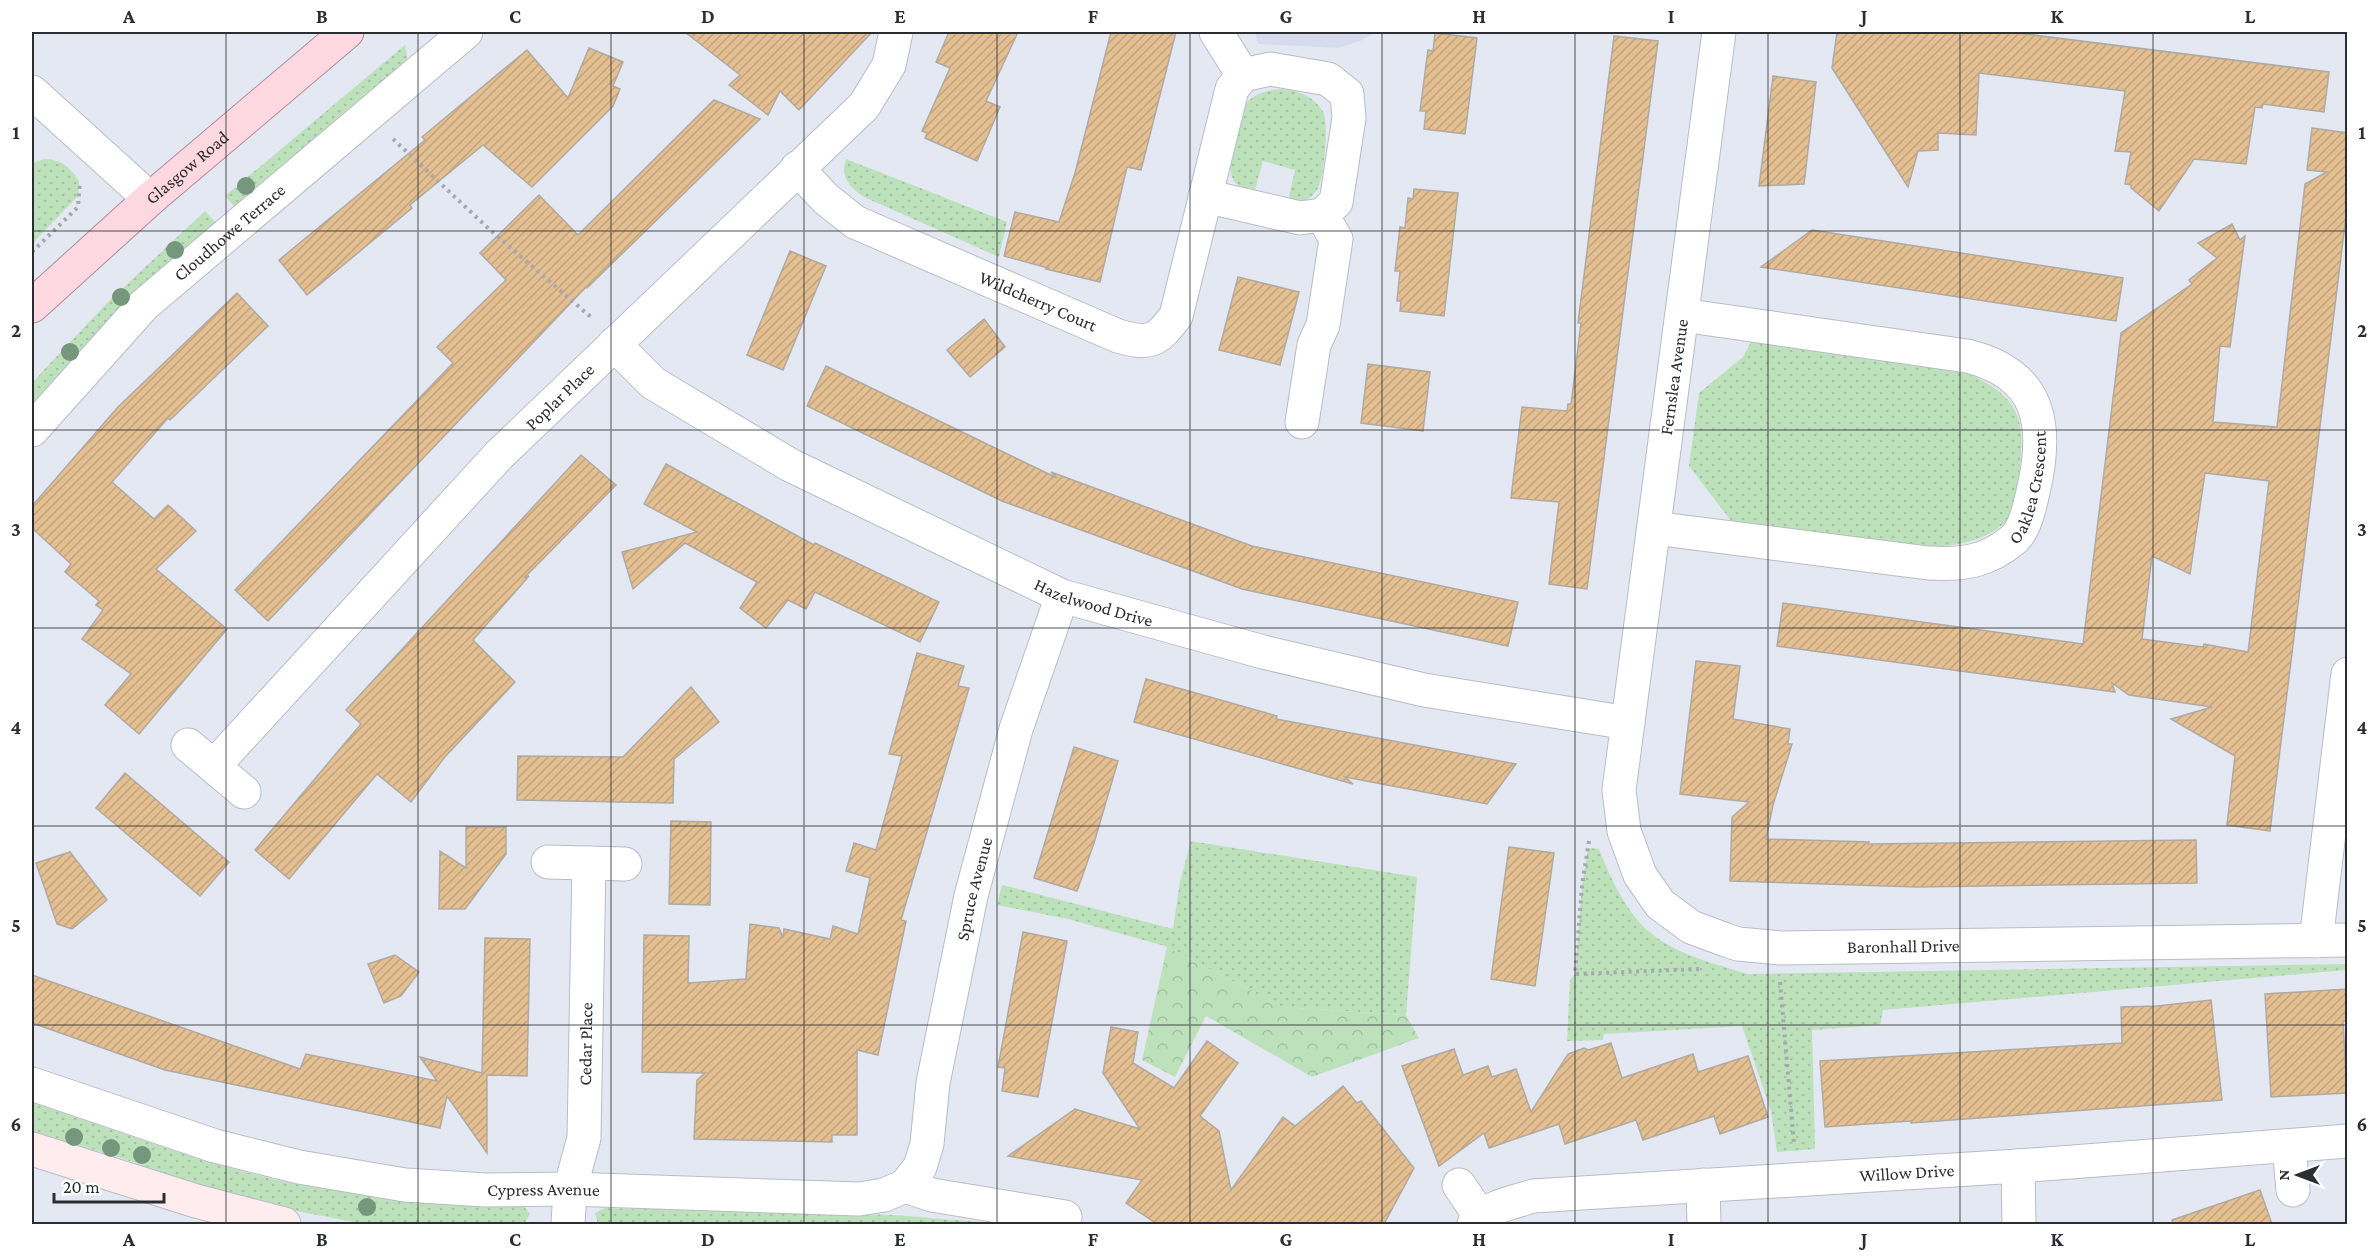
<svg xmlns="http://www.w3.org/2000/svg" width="2379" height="1256" viewBox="0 0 2379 1256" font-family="'Crimson Pro',serif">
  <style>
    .built { fill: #d7dced }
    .grass { fill: url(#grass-dots) }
    .forest { fill: url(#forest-crowns) }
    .building { fill: url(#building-hatch); stroke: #b1aaa2; stroke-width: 1.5; fill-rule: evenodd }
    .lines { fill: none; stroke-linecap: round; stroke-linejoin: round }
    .minor-casing { stroke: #b9bcc6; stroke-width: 35 }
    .secondary-casing { stroke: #b9bcc6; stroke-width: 35 }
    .primary-casing { stroke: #b38b95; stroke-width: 35 }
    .path { stroke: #a6a9b1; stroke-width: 4; stroke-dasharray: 3 4.5; stroke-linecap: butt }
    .minor { stroke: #fff; stroke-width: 33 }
    .secondary { stroke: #feecef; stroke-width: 33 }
    .primary { stroke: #fdd8e0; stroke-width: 33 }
    .tree { fill: #75977d }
    .grid { fill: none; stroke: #2c2d31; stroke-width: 1.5; stroke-opacity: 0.55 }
    .labels { text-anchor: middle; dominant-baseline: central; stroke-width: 4.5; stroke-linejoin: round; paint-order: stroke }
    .street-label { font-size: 18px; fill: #2c2d31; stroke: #fff }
    .neatline { fill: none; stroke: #2c2d31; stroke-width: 2 }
    .grid-label { font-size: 20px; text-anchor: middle; font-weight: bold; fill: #2c2d31 }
  </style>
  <defs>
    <pattern id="grass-dots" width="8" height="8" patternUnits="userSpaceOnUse" patternTransform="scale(1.5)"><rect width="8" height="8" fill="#bde2bb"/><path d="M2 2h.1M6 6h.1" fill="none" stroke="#a3c2a1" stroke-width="1.8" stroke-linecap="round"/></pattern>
    <pattern id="forest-crowns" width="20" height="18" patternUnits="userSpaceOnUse" patternTransform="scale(1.5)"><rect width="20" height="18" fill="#bde2bb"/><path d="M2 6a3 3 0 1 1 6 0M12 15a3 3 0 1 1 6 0" fill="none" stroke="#a3c2a1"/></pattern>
    <pattern id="building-hatch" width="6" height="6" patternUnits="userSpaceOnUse" patternTransform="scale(1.5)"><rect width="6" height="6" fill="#e4bf91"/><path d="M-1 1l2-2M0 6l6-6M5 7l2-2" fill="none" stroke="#c4a47e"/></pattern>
  </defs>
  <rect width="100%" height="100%" fill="#e4e8f2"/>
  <polygon class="built" points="1255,32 1377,32 1360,41 1338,48 1258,44"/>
  <g class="grass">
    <polygon points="405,45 407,58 401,66 234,206 225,196"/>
    <path d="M1283,89C1298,91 1313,96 1322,110C1330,121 1324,176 1318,188C1315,194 1310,197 1305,201H1288L1295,170L1263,161L1254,193C1245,189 1236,187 1232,177C1227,166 1236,113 1245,104C1255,93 1268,90 1283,89Z"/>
    <path d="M45,159C63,160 69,167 79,181L78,196L32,244V163Z"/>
    <path d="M846,159L1007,222L999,257L864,197C849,187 840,177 846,159Z"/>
    <polygon points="205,211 216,223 158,271 123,304 32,404 32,384 41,373 108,302"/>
    <path d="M1751,342L1959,370C2020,394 2028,418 2018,480C2016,493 2016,510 2007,520C1988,541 1955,546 1927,548L1732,522L1689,466L1699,393L1743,357Z"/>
    <polygon points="1191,841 1417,877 1406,1015 1283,1007 1165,946 1068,919 997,905 1002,885 1173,929 1180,882"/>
    <path d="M1588,848L1599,849C1610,877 1624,908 1646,929C1673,954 1713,963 1748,974L2347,964V970L1883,1010L1880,1025L1812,1030L1815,1149L1777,1152L1771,1111L1742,1026L1604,1034L1603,1040L1567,1041L1570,980L1575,974L1582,885Z"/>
    <path d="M32,1101C110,1127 188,1159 269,1178C352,1198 437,1200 522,1204L530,1214L524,1224H365L291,1210L209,1189L124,1159L32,1131Z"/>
    <polygon points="605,1208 894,1215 1005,1224 598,1224 595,1213"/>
  </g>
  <polygon class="forest" points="1167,947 1283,1007 1406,1015 1419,1038 1312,1077 1206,1016 1175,1077 1142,1060"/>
  <g class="building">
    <polygon points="685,32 872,32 799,110 780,91 768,115 729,85 740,75"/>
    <polygon points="949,32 1018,32 986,101 1000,107 977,161 925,138 927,133 922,131 950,68 936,62"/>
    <polygon points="1111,32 1176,32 1141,170 1127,167 1100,282 1046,269 1048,268 1004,256 1015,212 1059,222 1075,173"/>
    <polygon points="1837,32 2009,32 2329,72 2324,112 2263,104 2262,108 2255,107 2246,164 2194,159 2159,211 2131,188 2131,185 2125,184 2131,152 2115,151 2125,91 1979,73 1976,135 1938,133 1938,150 1918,151 1908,187 1832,68"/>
    <polygon points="1435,33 1477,38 1465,134 1424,129 1426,111 1420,111 1428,50 1433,51"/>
    <polygon points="1614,36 1658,41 1587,589 1549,584 1559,502 1511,498 1522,407 1567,411 1568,404 1571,404 1581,323 1578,323"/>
    <polygon points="589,48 623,62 613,86 620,89 613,106 532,187 483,145 410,205 412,208 307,295 279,260 425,140 422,137 527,50 568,98"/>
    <polygon points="1773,76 1816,82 1804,184 1759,186"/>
    <polygon points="714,100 760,119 587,288 586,287 268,621 235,590 453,363 437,347 506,280 480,253 539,195 578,235"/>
    <path d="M2312,128L2348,133V200L2270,831L2227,825L2235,756L2171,719L2212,707L2129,695L2112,683L2115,692L1777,646L1783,603L2083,644L2121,333L2192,284L2189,280L2217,258L2198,243L2232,224L2240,240L2245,236L2230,347L2220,346L2213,422L2277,427L2305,184L2327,172L2307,170ZM2205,473L2269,481L2248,652L2204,644L2203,647L2142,639L2152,556L2190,574Z"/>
    <polygon points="1414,189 1458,193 1444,316 1400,311 1401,301 1397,301 1400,271 1395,271 1400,227 1405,228 1408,198 1413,199"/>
    <polygon points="1812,230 2123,278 2116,321 1761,267"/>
    <polygon points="790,251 826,266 783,370 747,355"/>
    <polygon points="1238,277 1299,292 1280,365 1219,350"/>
    <polygon points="237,293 268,326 170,420 168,418 112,482 154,519 168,505 196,531 156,569 227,629 139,734 105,705 131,674 82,639 103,610 96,605 99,601 65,572 71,564 32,528 32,506 118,407"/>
    <polygon points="984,319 1005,347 970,377 947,350"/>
    <polygon points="1368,364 1430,372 1423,431 1361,423"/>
    <polygon points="826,366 1057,478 1051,472 1252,546 1518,602 1508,646 1242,589 1002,501 807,406"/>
    <polygon points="581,455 616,485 524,578 529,576 473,640 515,682 444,758 411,802 377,774 289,879 255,850 361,724 346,710"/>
    <polygon points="666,464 814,545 815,543 939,602 920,642 815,592 806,609 788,600 766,628 740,608 757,582 685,543 633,589 622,552 697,532 644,504"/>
    <polygon points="917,653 964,666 958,686 969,688 901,920 906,921 878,1055 857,1050 857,1135 832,1135 832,1142 694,1139 697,1080 705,1073 642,1072 644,935 689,936 688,983 746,979 750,924 779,928 783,938 784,929 830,939 833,926 858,934 870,878 846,871 854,843 876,850 902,756 889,754"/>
    <polygon points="1696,661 1740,666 1733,719 1790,729 1788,744 1792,744 1773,805 1766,839 1869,842 1868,844 2196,840 2197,883 1917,887 1730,881 1732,817 1749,802 1680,794"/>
    <polygon points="1146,679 1277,716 1276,719 1516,764 1487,804 1345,777 1353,784 1134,722"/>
    <polygon points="691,687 719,722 674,759 673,803 517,800 518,756 623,757"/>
    <polygon points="1074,747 1118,761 1094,843 1077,891 1034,878"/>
    <polygon points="125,773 229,862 200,896 96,808"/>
    <polygon points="671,821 711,822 710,905 669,904"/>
    <polygon points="466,827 506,827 506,854 465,909 439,909 440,851 466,868"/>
    <polygon points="1509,847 1554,853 1535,986 1491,979"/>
    <polygon points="70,852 107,900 72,929 57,924 36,863"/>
    <polygon points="1023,932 1067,941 1038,1097 1002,1091 1005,1068 998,1067"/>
    <polygon points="485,938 530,939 527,1076 487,1075 487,1153 447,1096 440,1128 165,1070 32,1023 32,975 300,1069 306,1054 437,1081 420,1057 482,1073"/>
    <polygon points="395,955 419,972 401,996 384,1003 368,964"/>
    <polygon points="2348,989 2348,1021 2343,1021 2347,1093 2271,1097 2265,994"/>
    <polygon points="2211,1000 2222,1100 1911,1123 1911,1121 1825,1127 1820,1061 2122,1043 2121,1007 2157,1006"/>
    <polygon points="1111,1027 1138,1032 1133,1063 1174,1088 1207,1041 1238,1063 1200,1116 1219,1131 1231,1190 1283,1117 1295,1126 1343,1086 1357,1103 1361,1101 1414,1168 1384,1224 1157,1224 1126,1203 1142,1180 1008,1156 1075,1109 1140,1129 1103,1073"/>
    <polygon points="1611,1043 1622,1078 1693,1054 1698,1072 1748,1056 1768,1117 1720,1134 1714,1116 1643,1140 1636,1120 1565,1144 1559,1124 1489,1148 1484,1133 1439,1166 1402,1066 1454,1049 1463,1075 1488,1066 1492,1077 1516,1069 1531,1112 1568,1054 1584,1048 1588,1050"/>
    <polygon points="2260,1190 2272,1224 2173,1224 2172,1220"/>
  </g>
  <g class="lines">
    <g class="minor-casing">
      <g id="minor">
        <polyline points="1216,32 1243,75"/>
        <path id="s1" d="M1719,32L1619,790L1624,831L1640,875L1660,904L1691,927L1726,940L1738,944L1781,948L2348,940"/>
        <polyline points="32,92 150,199"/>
        <path id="s2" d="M797,168L826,199L855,222L1118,336C1150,345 1156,342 1176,316L1232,89L1243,75L1270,69L1328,79L1347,94L1349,118L1336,202L1322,215L1300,218L1205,196"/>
        <path id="s3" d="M614,344L653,383L790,465L1062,596L1263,652L1424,690L1628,723"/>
        <polyline points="1302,422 1314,345 1323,325 1336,239 1322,215"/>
        <path id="s4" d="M32,430L144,305L466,32"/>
        <path id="s5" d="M1654,528L1928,563C1963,565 1987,562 2014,539C2025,529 2030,506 2033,492C2049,425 2041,374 1967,356L1682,315"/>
        <polyline points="188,745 244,792"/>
        <path id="s6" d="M214,766L499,455L864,106L889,65L896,32"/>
        <polyline points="548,862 625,864"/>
        <polyline points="2316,941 2348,674"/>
        <path id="s7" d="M32,1084L215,1146L299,1167L405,1185L486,1190L570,1189L859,1199L884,1195L905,1186L932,1195L1065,1217"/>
        <polyline points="2289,1146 2293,1190"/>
        <polyline points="2018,1166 2019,1224"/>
        <polyline points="1459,1185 1480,1216"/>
        <polyline points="1703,1185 1704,1224"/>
        <path id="s8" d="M905,1186L920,1167L927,1144L933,1083L971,896L1016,729L1062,596"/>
        <path id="s9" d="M568,1224L570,1189L584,1138L589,863"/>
        <path id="s10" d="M1474,1224C1488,1206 1512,1203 1533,1196L2018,1166L2348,1141"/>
      </g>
    </g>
    <g class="secondary-casing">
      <polyline id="secondary" points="32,1149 196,1201 284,1224"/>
    </g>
    <g class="primary-casing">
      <g id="primary">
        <path id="s11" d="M32,306L150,199L347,32"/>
      </g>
    </g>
    <g class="path">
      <polyline points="393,139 489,229 592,318"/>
      <polyline points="32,252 78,207 80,182"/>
      <polyline points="1589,841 1582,885 1575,974 1700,969"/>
      <polyline points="1780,982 1794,1144"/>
    </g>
    <use href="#minor" class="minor"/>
    <use href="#secondary" class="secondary"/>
    <use href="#primary" class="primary"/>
  </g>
  <g class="tree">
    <circle cx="246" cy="186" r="9"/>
    <circle cx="175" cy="250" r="9"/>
    <circle cx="121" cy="297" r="9"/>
    <circle cx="70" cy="352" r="9"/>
    <circle cx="74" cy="1137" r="9"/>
    <circle cx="111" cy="1148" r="9"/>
    <circle cx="142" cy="1155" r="9"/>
    <circle cx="367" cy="1207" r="9"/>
  </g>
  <path class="grid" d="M226,32V1224M418,32V1224M611,32V1224M804,32V1224M997,32V1224M1190,32V1224M1382,32V1224M1575,32V1224M1768,32V1224M1960,32V1224M2153,32V1224M32,231H2348M32,430H2348M32,628H2348M32,826H2348M32,1025H2348"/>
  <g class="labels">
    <g class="street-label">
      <text stroke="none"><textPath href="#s11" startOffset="208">Glasgow Road</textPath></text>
      <text stroke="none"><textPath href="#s4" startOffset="280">Cloudhowe Terrace</textPath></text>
      <text stroke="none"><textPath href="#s2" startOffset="279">Wildcherry Court</textPath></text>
      <text transform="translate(1674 377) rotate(-82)">Fernslea Avenue</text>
      <text stroke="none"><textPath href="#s6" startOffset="506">Poplar Place</textPath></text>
      <text stroke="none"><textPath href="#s5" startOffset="423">Oaklea Crescent</textPath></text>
      <text stroke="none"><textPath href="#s3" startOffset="549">Hazelwood Drive</textPath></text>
      <text stroke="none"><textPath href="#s8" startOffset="308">Spruce Avenue</textPath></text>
      <text stroke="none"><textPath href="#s1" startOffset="1142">Baronhall Drive</textPath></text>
      <text stroke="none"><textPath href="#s9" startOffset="182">Cedar Place</textPath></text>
      <text stroke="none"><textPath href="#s10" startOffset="441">Willow Drive</textPath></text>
      <text stroke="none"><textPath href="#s7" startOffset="526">Cypress Avenue</textPath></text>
    </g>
  </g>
  <rect width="2379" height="1256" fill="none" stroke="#ffffff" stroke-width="66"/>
  <g transform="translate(2298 1175) rotate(270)" stroke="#ffffff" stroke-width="4.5" paint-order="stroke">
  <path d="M0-4.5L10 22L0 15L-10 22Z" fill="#2c2d31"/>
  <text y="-9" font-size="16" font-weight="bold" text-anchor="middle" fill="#2c2d31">N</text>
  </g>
  <path d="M54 1193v9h110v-9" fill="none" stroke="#2c2d31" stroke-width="3"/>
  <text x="63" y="1193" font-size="18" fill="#2c2d31" stroke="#ffffff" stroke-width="4.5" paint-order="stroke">20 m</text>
  <rect x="33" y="33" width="2313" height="1190" class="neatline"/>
  <g class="grid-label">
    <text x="129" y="23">A</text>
    <text x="322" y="23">B</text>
    <text x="515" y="23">C</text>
    <text x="708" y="23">D</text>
    <text x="900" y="23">E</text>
    <text x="1093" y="23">F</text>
    <text x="1286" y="23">G</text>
    <text x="1479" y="23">H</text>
    <text x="1671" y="23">I</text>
    <text x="1864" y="23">J</text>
    <text x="2057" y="23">K</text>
    <text x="2250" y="23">L</text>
    <text x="16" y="139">1</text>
    <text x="2362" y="139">1</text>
    <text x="16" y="337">2</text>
    <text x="2362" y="337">2</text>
    <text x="16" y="536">3</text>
    <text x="2362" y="536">3</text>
    <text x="16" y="734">4</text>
    <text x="2362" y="734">4</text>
    <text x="16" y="932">5</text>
    <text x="2362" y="932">5</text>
    <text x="16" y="1131">6</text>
    <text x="2362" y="1131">6</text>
    <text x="129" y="1246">A</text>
    <text x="322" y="1246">B</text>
    <text x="515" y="1246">C</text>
    <text x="708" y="1246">D</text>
    <text x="900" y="1246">E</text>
    <text x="1093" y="1246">F</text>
    <text x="1286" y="1246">G</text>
    <text x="1479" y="1246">H</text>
    <text x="1671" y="1246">I</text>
    <text x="1864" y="1246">J</text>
    <text x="2057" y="1246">K</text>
    <text x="2250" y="1246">L</text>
  </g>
</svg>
